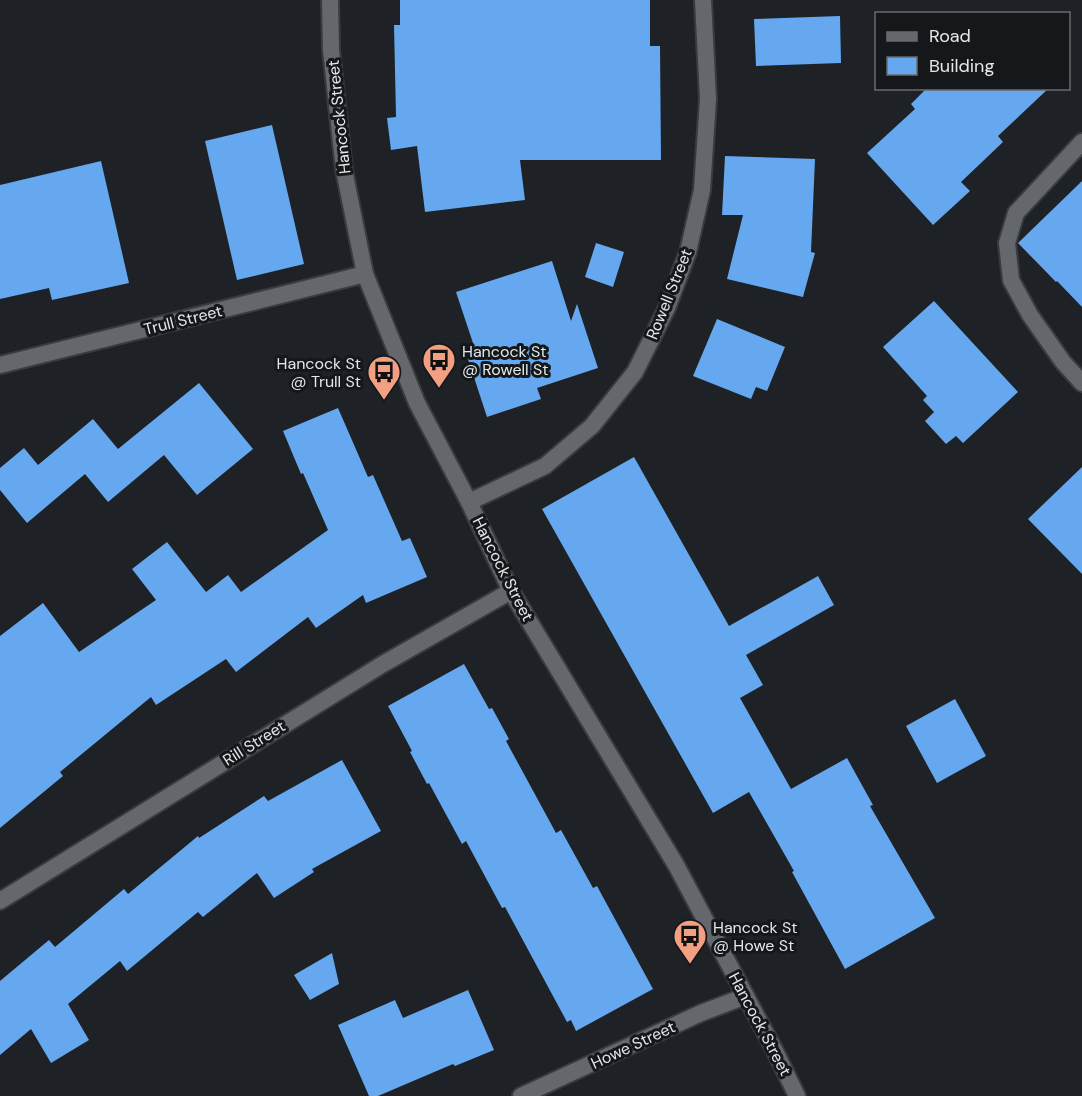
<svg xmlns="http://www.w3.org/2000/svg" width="1082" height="1096" viewBox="0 0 1082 1096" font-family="'DM Sans',sans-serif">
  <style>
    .building { fill: #65a8ef }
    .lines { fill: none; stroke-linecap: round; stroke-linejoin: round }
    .minor-casing { stroke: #393c3e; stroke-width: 20 }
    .secondary-casing { stroke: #393c3e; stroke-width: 20 }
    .minor { stroke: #64686d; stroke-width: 16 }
    .secondary { stroke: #64686d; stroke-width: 16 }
    .labels { text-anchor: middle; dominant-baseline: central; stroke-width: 6; stroke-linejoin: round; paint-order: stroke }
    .street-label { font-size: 16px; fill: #e5e8ea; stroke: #15181b }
    .poi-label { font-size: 16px; fill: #e5e8ea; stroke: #15181b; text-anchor: start }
  </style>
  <rect width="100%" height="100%" fill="#1e2125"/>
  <g class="building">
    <polygon points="400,0 650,0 650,46 660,46 661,160 520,160 525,200 425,212 417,146 391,150 387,118 396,117 394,25 400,25"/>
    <polygon points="840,16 841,63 756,66 754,19"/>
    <polygon points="927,88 1049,88 998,136 1003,142 961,182 970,191 933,225 867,153 915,109 911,104"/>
    <polygon points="272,125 304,264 237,280 205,141"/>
    <polygon points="725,156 815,159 811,252 815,253 803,297 727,279 743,215 722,215"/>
    <polygon points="101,161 129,283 52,300 49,288 0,299 0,185"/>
    <polygon points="1082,181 1082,307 1057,281 1056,282 1018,243"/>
    <polygon points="596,243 624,252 613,287 585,277"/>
    <polygon points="552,261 571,321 577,304 598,368 537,388 541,399 487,417 465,350 474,346 456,292"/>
    <polygon points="934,301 1018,392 963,443 956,436 946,444 925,421 934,412 923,400 927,396 883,347"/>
    <polygon points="717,319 785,347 767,391 756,387 751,399 693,376"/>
    <polygon points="199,383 253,449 197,495 164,455 108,502 85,474 27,523 0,490 0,468 24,448 38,465 93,419 118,449"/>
    <polygon points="338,408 368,477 373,475 402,541 410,538 427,577 366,603 363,595 316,628 308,617 236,672 226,659 156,705 151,697 60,772 63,776 0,828 0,636 43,603 79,652 156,600 132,569 167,542 206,592 228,575 241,592 328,530 303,473 301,474 283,431"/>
    <polygon points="634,457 729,626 818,576 834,605 746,655 763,685 740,698 791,789 847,758 873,805 870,806 935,918 845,969 792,872 794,871 749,792 713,813 542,509"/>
    <polygon points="1082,467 1082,574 1028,519"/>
    <polygon points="464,664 489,709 492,708 509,739 506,741 556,833 561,830 593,888 597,886 653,989 576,1031 571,1020 567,1022 505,907 502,908 466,841 462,844 429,783 427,784 410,752 412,751 388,706"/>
    <polygon points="955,699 986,756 937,783 906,726"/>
    <polygon points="342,760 381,831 312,869 314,872 274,898 257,873 203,917 198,912 127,971 120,961 68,1004 89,1040 51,1063 31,1029 0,1055 0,981 49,940 55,947 124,889 128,894 198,836 199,838 264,796 268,801"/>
    <polygon points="332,953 339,984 310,1000 294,975"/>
    <polygon points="468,990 494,1050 455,1066 453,1064 378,1096 369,1096 338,1025 395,1000 403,1018"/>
  </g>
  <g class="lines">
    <g class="minor-casing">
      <g id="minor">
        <polyline points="1082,142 1016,213 1007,243 1011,280 1030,315 1063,362 1082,383"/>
        <polyline points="0,365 365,274"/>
        <polyline points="469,502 545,466 592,426 635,372 667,308 688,252 702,190 708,99 703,0"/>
        <polyline points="0,901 383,664 511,591"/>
        <polyline points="521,1096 701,1013 746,996"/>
      </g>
    </g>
    <g class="secondary-casing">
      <polyline id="secondary" points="330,0 331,50 344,170 365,274 417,403 469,502 511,591 676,865 775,1051 797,1096"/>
    </g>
    <use href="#minor" class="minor"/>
    <use href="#secondary" class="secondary"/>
  </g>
  <defs>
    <g id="bus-pin" transform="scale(1.725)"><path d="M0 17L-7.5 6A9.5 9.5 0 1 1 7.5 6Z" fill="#f2a081" stroke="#15181b"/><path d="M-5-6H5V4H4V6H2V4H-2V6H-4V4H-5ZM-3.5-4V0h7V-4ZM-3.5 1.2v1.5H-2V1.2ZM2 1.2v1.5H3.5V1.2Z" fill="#111"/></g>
  </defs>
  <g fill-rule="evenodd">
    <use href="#bus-pin" x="439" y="360"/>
    <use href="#bus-pin" x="384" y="372"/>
    <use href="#bus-pin" x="690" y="936"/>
  </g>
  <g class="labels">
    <g class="street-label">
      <text transform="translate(339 117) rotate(-96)">Hancock Street</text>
      <text transform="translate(669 294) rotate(-68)">Rowell Street</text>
      <text transform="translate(183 320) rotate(-14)">Trull Street</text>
      <text transform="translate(503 569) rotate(63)">Hancock Street</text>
      <text transform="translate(254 743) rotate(-32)">Rill Street</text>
      <text transform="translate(760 1024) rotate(62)">Hancock Street</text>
      <text transform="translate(633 1045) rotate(-25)">Howe Street</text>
    </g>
    <g class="poi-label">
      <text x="462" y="351">Hancock St<tspan x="462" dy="18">@ Rowell St</tspan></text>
      <text x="361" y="363" text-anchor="end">Hancock St<tspan x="361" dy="18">@ Trull St</tspan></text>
      <text x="713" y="927">Hancock St<tspan x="713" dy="18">@ Howe St</tspan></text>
    </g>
  </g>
  <rect x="875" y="12" width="195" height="78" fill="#15181b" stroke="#686b6e" stroke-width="1.5"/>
  <rect x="887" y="32" width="30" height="9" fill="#64686d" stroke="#686b6e" stroke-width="1.5"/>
  <text x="929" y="42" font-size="18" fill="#e5e8ea">Road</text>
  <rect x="887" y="57" width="30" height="18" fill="#65a8ef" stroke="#686b6e" stroke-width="1.5"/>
  <text x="929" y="72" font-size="18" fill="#e5e8ea">Building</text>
</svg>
